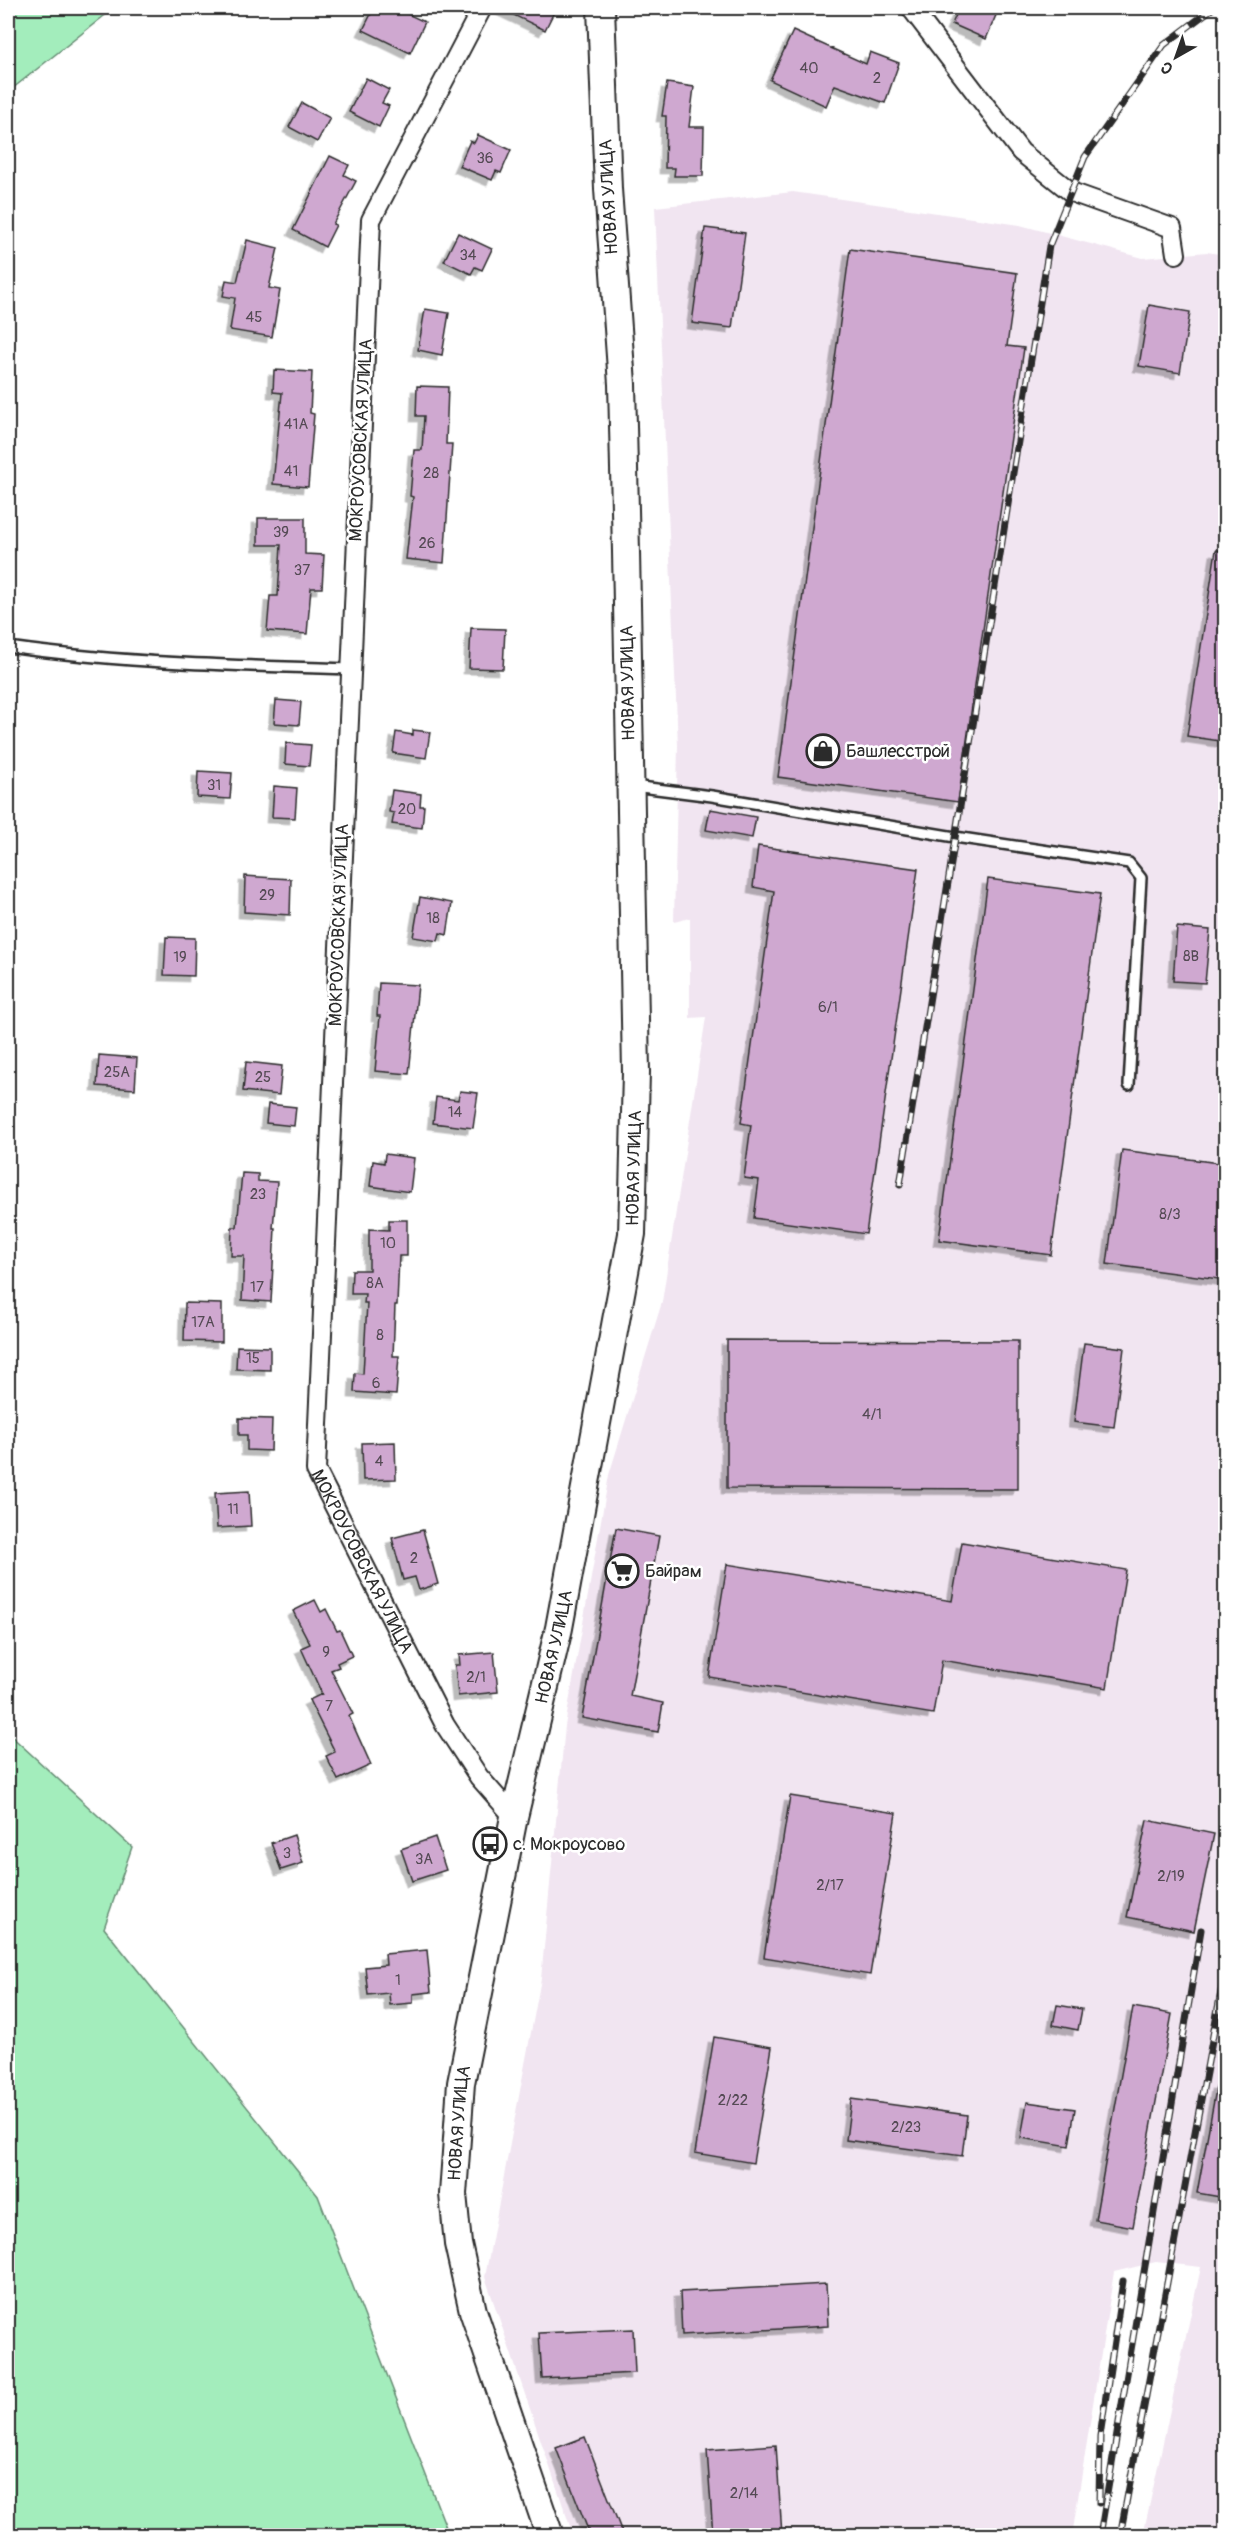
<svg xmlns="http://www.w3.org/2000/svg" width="1233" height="2543" viewBox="0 0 1233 2543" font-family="Pangolin,sans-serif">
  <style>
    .built { fill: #f1e5f1 }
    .green { fill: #a3edbc; stroke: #678c74; stroke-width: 1.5 }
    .building { fill: #cfa8d0; stroke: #2b2b2b; stroke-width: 1.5; filter: url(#shadow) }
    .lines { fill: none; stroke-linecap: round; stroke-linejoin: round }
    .lane-casing { stroke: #2b2b2b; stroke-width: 14 }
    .street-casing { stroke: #2b2b2b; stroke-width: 22 }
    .secondary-casing { stroke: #2b2b2b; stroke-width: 30 }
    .lane { stroke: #fff; stroke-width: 9 }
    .street { stroke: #fff; stroke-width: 18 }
    .secondary { stroke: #fff; stroke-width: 26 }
    .rail-casing { stroke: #2b2b2b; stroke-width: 7 }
    .rail { stroke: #fff; stroke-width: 4.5; stroke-dasharray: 14; stroke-linecap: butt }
    .labels { text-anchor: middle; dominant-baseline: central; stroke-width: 5; stroke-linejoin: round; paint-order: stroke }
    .number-label { font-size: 15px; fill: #544a54 }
    .street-label { font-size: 18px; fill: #2b2b2b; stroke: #fff }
    .poi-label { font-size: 18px; fill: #2b2b2b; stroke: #fff; text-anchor: start }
  </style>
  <defs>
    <filter id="shadow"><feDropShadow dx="-5.5" dy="5.5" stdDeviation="0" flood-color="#0004"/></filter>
  </defs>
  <rect width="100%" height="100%" fill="#fff"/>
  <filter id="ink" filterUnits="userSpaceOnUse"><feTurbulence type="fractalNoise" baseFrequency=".0167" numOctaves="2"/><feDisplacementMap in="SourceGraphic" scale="12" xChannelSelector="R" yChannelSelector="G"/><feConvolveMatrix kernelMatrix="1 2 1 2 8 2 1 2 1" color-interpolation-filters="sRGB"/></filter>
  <g filter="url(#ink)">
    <polygon class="built" points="793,192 1020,225 1143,258 1207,252 1225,255 1225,2535 1143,2535 1201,2267 1156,2262 1114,2272 1072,2536 573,2535 485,2277 541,1979 565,1726 609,1475 662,1302 706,1017 690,1018 690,918 674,922 678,745 655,207"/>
    <g class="green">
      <polygon points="8,8 114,8 8,92"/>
      <polygon points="8,1733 132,1847 104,1928 318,2196 449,2535 8,2535"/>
    </g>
    <g class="building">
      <polygon points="374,8 395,8 425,22 410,53 363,30"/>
      <polygon points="499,8 556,8 545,30"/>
      <polygon points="959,8 999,8 986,39 952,24"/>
      <polygon points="793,31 866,64 870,52 899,63 885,103 835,85 826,106 770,80"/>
      <polygon points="366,78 389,90 382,103 389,106 379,127 349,112"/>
      <polygon points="667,83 694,87 689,127 704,127 703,176 674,176 675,168 665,168 666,116 662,116"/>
      <polygon points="302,103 330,118 317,142 289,127"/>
      <polygon points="478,135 511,150 501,173 496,171 492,180 459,166 470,141 474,143"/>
      <polygon points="330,156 349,165 344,175 356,181 333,224 336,225 325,247 293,230"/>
      <polygon points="705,228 745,233 732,328 692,323"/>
      <polygon points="458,233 492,249 482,270 475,267 471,274 444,261"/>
      <polygon points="247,240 278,248 269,288 280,290 272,337 230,330 235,298 223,296 226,280 237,282"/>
      <polygon points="850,249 1017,273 1007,346 1024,348 958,802 778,777"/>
      <polygon points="1149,305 1190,312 1180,373 1139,366"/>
      <polygon points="425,309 449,313 442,355 418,350"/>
      <polygon points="274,370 312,372 310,413 314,414 308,487 273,484 282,393 273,392"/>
      <polygon points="417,386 448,387 446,444 452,444 444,563 406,559 413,497 410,496 414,450 422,450 424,416 416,416"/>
      <polygon points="258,518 305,518 305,554 324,555 322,588 311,588 307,634 267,631 270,596 278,596 281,545 258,545"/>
      <polygon points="1216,550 1226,551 1226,742 1187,736"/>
      <polygon points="471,628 505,629 503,669 469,668"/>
      <polygon points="276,700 301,702 299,725 274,723"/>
      <polygon points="413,730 430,732 426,758 393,753 396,732 413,735"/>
      <polygon points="286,743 311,745 309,766 285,764"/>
      <polygon points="198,771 232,773 230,799 197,797"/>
      <polygon points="274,786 297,788 295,818 272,817"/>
      <polygon points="392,790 421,794 420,806 424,806 422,828 392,824 394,813 389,812"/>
      <polygon points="710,809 756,817 752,838 706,830"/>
      <polygon points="758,846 918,869 866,1234 754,1218 759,1180 744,1178 751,1125 741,1123 774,891 753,887"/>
      <polygon points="245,876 291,879 290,915 244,912"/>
      <polygon points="988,879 1100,894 1051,1255 939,1240"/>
      <polygon points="420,897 452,903 447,935 440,933 438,941 413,937"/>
      <polygon points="1177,927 1210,930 1205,983 1173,981"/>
      <polygon points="166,937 195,938 194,976 164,975"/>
      <polygon points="379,983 418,985 409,1074 375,1071 380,1016 377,1016"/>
      <polygon points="99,1055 137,1058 135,1089 97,1086"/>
      <polygon points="246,1062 282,1066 279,1095 243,1091"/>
      <polygon points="460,1091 478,1093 473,1128 433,1123 436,1097 458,1100"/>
      <polygon points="268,1104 296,1107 294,1126 266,1123"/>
      <polygon points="1122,1150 1226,1164 1226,1280 1107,1264"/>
      <polygon points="385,1154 414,1158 410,1192 370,1186 373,1161 384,1163"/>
      <polygon points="242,1173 258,1174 258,1181 277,1182 273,1228 275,1228 271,1302 242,1300 244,1256 231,1256 232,1227 237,1227"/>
      <polygon points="389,1220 407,1220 407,1256 399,1256 397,1305 395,1305 393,1356 399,1356 396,1395 354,1392 355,1373 363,1374 367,1303 364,1303 365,1294 351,1294 352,1270 369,1270 369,1229 389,1230"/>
      <polygon points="185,1303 222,1304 222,1342 184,1341"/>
      <polygon points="727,1340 1018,1341 1018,1489 727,1488"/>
      <polygon points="1084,1343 1124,1348 1114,1427 1074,1422"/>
      <polygon points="237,1346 270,1347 270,1370 236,1369"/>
      <polygon points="239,1418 272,1419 271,1451 247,1450 247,1435 239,1435"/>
      <polygon points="395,1442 396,1479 363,1480 362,1443"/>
      <polygon points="249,1491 251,1526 217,1528 215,1493"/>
      <polygon points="616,1528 659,1536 630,1696 663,1703 658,1732 582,1718"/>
      <polygon points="423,1530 438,1584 419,1590 415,1577 403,1580 392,1538"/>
      <polygon points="962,1542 1126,1570 1107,1688 942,1660 933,1714 709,1677 727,1564 952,1601"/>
      <polygon points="315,1600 321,1612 326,1609 337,1631 340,1630 352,1656 337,1663 339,1667 331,1670 353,1714 349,1716 371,1765 338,1780 326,1756 335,1752 309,1700 322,1694 301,1648 310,1644 293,1611"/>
      <polygon points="494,1652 498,1692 458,1696 455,1665 460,1665 459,1655"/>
      <polygon points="790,1796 896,1813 870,1975 764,1957"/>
      <polygon points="1147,1820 1214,1834 1194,1931 1127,1917"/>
      <polygon points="294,1835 303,1863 281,1870 271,1843"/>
      <polygon points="435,1837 446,1870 412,1881 401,1849"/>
      <polygon points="427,1950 431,1992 413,1994 413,2003 390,2005 389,1993 368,1995 365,1967 386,1965 385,1954"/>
      <polygon points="1057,2005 1082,2009 1078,2030 1053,2025"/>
      <polygon points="1133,2007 1172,2014 1133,2227 1095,2220"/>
      <polygon points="714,2037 772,2047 753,2163 695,2153"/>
      <polygon points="1217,2084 1226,2085 1226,2198 1197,2193"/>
      <polygon points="851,2099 967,2115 962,2156 846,2140"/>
      <polygon points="1027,2102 1075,2109 1069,2146 1021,2138"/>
      <polygon points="826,2284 828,2326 682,2335 680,2292"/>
      <polygon points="633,2329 635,2373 542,2378 539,2333"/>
      <polygon points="585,2437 623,2535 590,2535 556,2448"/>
      <polygon points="776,2445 782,2535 713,2535 707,2450"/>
    </g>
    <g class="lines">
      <g class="lane-casing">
        <g id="lane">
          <path d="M8,647C121,663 236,666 350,669"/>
          <polyline points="633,786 712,796 955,837 1129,863 1141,878 1129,1085"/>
        </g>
      </g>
      <g class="street-casing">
        <g id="street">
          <path id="s1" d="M482,8L371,220L316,1470L445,1725L479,1777L514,1817"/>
          <polyline points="911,8 1021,152 1071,192 1172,228 1176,254"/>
        </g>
      </g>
      <g class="secondary-casing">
        <g id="secondary">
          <path id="s2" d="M550,2536L473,2311L458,2244L453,2194L461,2083L514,1817L559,1628L632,1234L636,1072L626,552L622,384L608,189L601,8"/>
        </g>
      </g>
      <use href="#lane" class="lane"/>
      <use href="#street" class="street"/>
      <use href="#secondary" class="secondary"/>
      <g class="rail-casing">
        <g id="rail">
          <polyline points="900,1185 1049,246 1085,157 1164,45 1213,8"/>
          <polyline points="1099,2503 1100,2436 1123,2281"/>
          <polyline points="1100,2536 1201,1930"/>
          <polyline points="1120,2536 1226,1965"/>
        </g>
      </g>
      <use href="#rail" class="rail"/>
    </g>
  </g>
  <defs>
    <g id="shop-ring" transform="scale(1.725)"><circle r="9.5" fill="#fff" stroke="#2b2b2b" stroke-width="1.5"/><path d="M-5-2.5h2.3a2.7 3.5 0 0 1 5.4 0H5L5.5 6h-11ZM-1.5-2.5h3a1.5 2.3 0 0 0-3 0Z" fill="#2b2b2b"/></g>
    <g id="supermarket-ring" transform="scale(1.725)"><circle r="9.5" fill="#fff" stroke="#2b2b2b" stroke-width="1.5"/><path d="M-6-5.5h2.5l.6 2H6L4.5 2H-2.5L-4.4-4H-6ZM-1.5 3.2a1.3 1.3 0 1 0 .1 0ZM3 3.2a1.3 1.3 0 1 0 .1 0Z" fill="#2b2b2b"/></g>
    <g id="bus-ring" transform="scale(1.725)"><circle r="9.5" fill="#fff" stroke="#2b2b2b" stroke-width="1.5"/><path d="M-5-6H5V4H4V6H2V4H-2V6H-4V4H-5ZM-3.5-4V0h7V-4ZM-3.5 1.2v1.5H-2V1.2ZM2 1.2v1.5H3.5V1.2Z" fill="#2b2b2b"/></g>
  </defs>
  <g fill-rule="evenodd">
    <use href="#shop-ring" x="823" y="751"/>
    <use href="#supermarket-ring" x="622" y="1571"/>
    <use href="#bus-ring" x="490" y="1844"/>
  </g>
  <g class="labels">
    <g class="number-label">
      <text x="809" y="68">40</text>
      <text x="877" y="78">2</text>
      <text x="485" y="158">36</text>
      <text x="468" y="255">34</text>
      <text x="254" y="317">45</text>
      <text x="296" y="424">41А</text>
      <text x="291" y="471">41</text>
      <text x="431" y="473">28</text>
      <text x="281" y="532">39</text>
      <text x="427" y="543">26</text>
      <text x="302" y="570">37</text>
      <text x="214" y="785">31</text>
      <text x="407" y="809">20</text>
      <text x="267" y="895">29</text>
      <text x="433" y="918">18</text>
      <text x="1191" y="956">8В</text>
      <text x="180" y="957">19</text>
      <text x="828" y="1007">6/1</text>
      <text x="117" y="1072">25А</text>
      <text x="263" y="1077">25</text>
      <text x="455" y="1112">14</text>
      <text x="258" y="1194">23</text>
      <text x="1170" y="1214">8/3</text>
      <text x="388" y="1243">10</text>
      <text x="375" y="1283">8А</text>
      <text x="257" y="1287">17</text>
      <text x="203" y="1322">17А</text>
      <text x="380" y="1335">8</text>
      <text x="253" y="1358">15</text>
      <text x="376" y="1383">6</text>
      <text x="872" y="1414">4/1</text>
      <text x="379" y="1461">4</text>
      <text x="233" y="1509">11</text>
      <text x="414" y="1558">2</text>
      <text x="326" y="1652">9</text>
      <text x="476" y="1677">2/1</text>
      <text x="329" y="1706">7</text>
      <text x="287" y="1853">3</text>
      <text x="424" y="1859">3А</text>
      <text x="1171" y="1876">2/19</text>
      <text x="830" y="1885">2/17</text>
      <text x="398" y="1980">1</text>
      <text x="733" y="2100">2/22</text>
      <text x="906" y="2127">2/23</text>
      <text x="744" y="2493">2/14</text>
    </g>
    <g class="street-label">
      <text transform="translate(609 197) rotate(-93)">НОВАЯ УЛИЦА</text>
      <text transform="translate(361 440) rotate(-87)">МОКРОУСОВСКАЯ УЛИЦА</text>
      <text transform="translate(628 683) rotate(-91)">НОВАЯ УЛИЦА</text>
      <text transform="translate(339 925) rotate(-88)">МОКРОУСОВСКАЯ УЛИЦА</text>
      <text stroke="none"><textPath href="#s2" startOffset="1400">НОВАЯ УЛИЦА</textPath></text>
      <text stroke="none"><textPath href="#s1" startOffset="1593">МОКРОУСОВСКАЯ УЛИЦА</textPath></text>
      <text stroke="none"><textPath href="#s2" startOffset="914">НОВАЯ УЛИЦА</textPath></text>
      <text stroke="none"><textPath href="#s2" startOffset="428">НОВАЯ УЛИЦА</textPath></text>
    </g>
    <g class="poi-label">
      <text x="846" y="751">Башлесстрой</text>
      <text x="645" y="1571">Байрам</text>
      <text x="513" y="1844">с. Мокроусово</text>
    </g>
  </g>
  <rect width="1233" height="2543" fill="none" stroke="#fff" stroke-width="30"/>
  <rect x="15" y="15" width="1203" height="2513" fill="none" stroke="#2b2b2b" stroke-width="2" filter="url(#ink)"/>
  <g transform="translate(1176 57) rotate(220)" stroke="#ffffff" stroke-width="4.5" paint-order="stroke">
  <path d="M0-4.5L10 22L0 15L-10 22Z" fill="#2b2b2b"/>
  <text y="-9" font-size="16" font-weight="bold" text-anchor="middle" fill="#2b2b2b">С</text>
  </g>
</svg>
